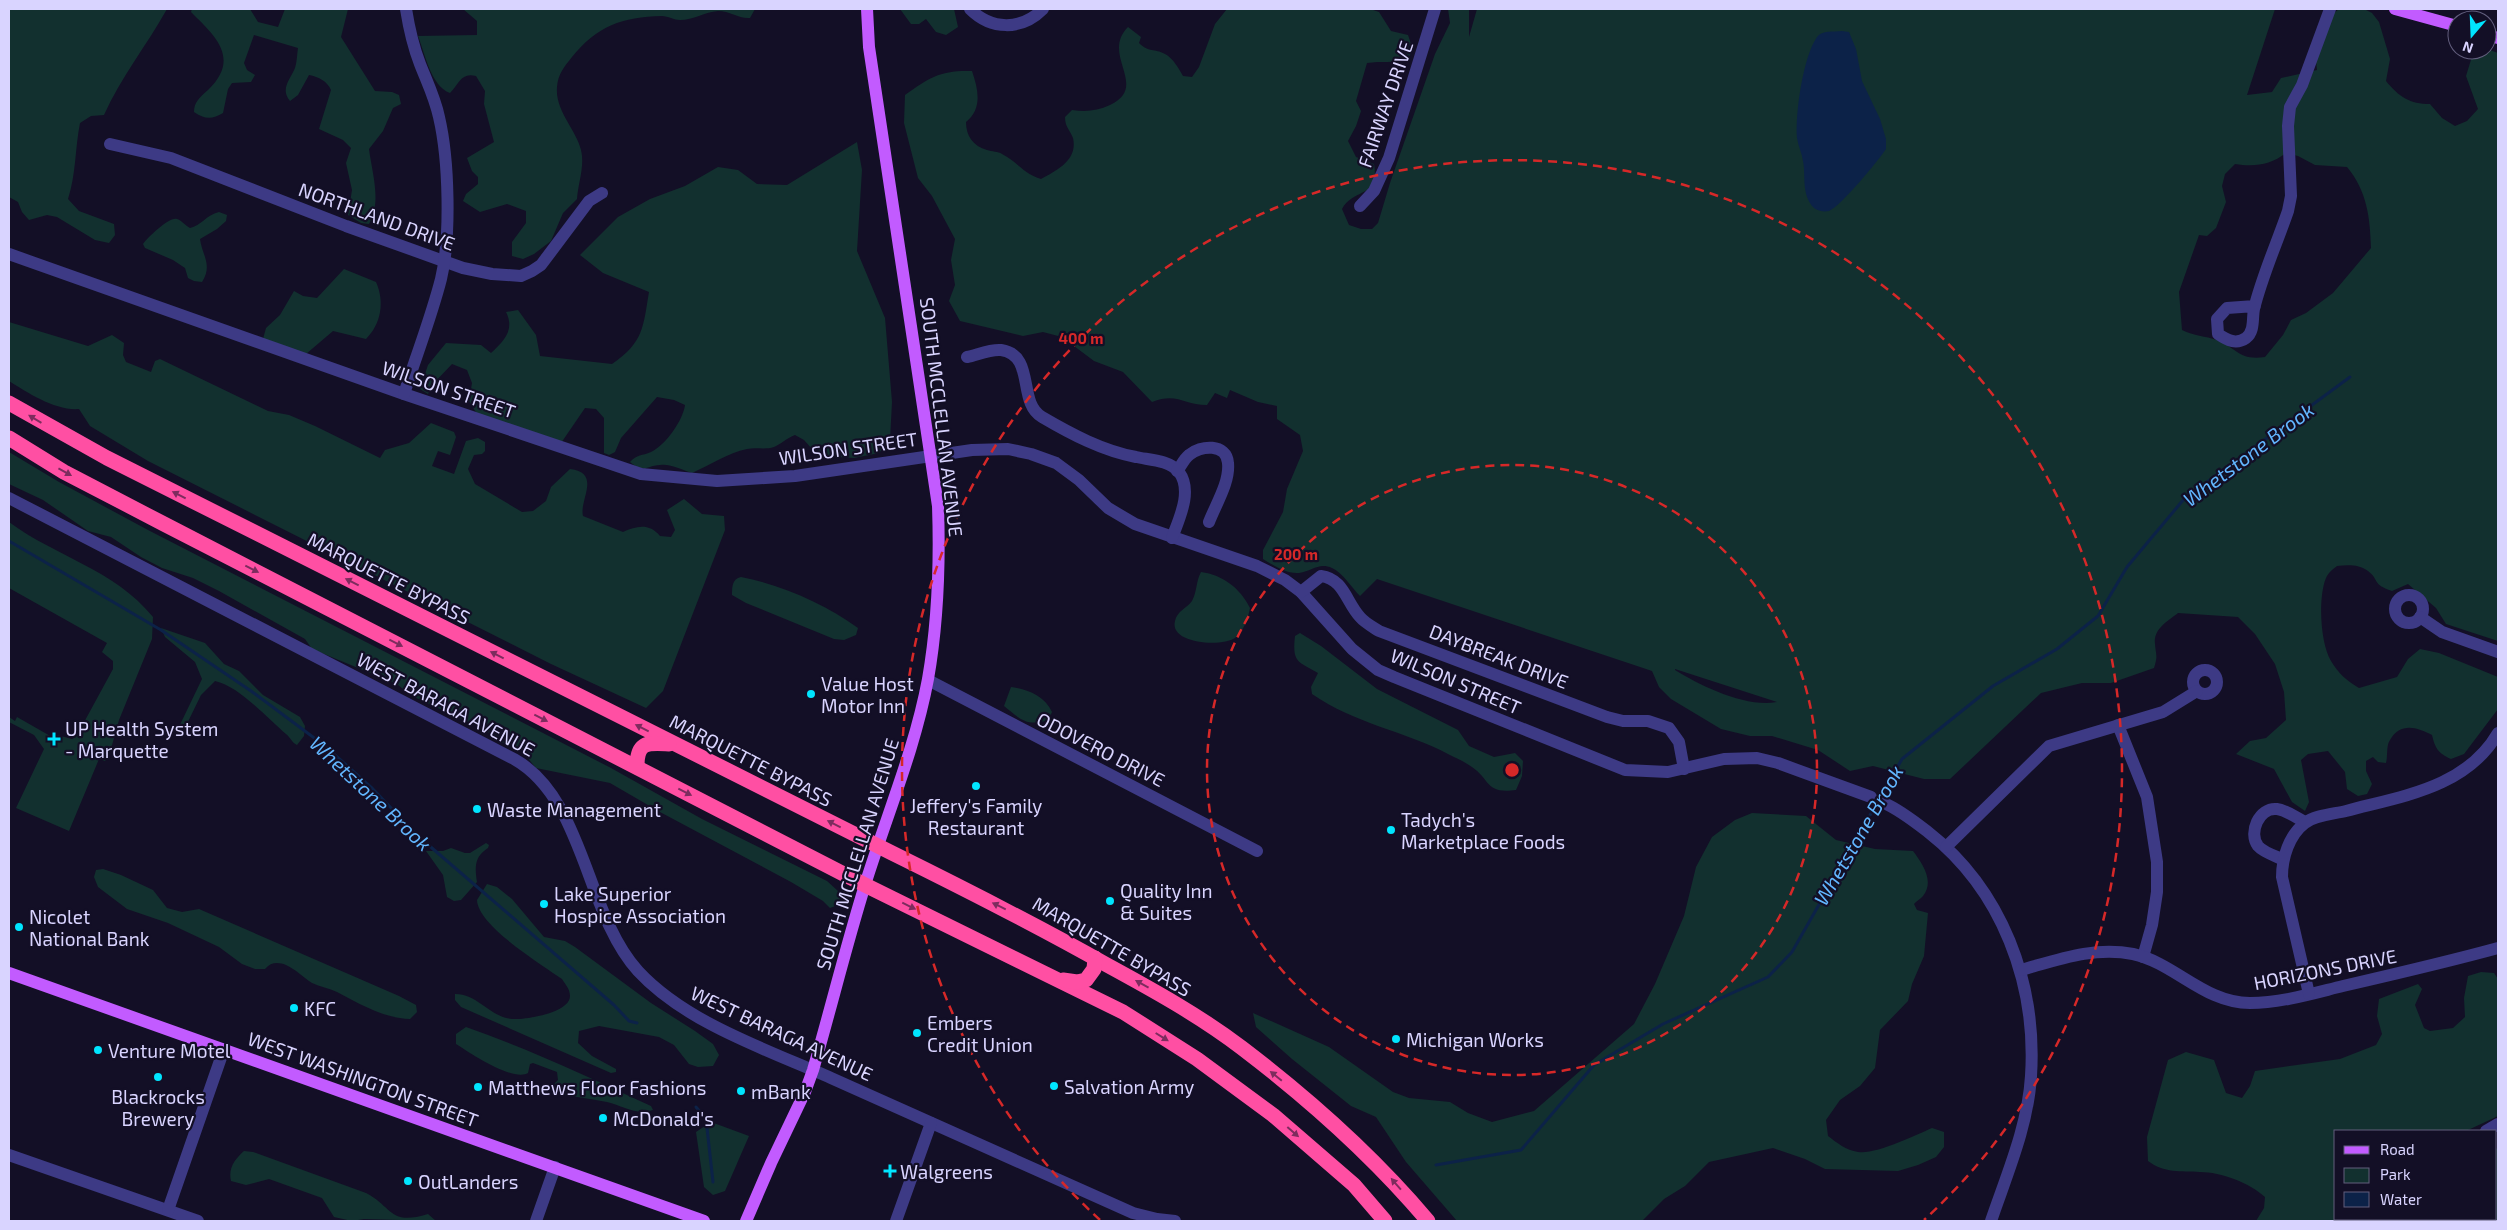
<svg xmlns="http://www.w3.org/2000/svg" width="2507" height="1230" viewBox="0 0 2507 1230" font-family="'Exo 2',sans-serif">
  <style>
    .green { fill: #12302f; fill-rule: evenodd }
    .water { fill: #0c2248 }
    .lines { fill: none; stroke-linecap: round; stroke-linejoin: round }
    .stream { stroke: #0c2248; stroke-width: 3 }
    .minor { stroke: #3d3a85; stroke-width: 12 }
    .major { stroke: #c25bff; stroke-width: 12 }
    .highway { stroke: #ff4fa3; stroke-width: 15 }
    .oneway { fill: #7d2c5e }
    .ring { fill: none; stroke: #d62828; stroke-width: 2.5; stroke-dasharray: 9 6 }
    .poi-dot { fill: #00e5ff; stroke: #130f26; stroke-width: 2 }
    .labels { text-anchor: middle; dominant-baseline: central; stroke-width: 4.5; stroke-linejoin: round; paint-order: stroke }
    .street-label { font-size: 19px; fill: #d9d4ff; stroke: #130f26 }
    .poi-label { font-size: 19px; fill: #d9d4ff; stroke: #130f26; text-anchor: start }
    .water-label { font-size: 20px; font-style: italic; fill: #62b6ff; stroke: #130f26 }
    .centre { fill: #d62828; stroke: #130f26; stroke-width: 2.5 }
    .ring-label { font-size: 15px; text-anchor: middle; font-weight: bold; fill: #d62828; stroke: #130f26; stroke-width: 4.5; stroke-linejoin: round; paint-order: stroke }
  </style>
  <rect width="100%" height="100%" fill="#130f26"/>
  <g class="green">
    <path d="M9,9H167C147,45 121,77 104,115L91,116L80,123C75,148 76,175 68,199L79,211L114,224L115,235L109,243L95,240L57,217L47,215L29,220L22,212L18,202L9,197Z"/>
    <path d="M192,9H250L258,22L278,27L285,9H348L341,37L375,91L392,92L399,95L401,104L393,108L383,131L369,149C372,173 382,202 369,224L361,223L348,215L352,190L346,163L351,148L343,140L319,129L331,90C327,81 319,77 309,75L298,95L290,101C280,89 290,80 295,68C297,62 297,54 298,48L254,35L244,63L247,70L255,75L251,82L232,83L228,89L223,113C212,120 204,119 194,112C194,102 200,97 208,90C241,58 215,36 191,12Z"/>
    <path d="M463,9H755L750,18C739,19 730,11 718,11C705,12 693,20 680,20C674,20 668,16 662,16C622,17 597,26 572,57C564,67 558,74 557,87C555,111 576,129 581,150C585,166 578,183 577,199L563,213L551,241L534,254L523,259L512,256V242L526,223V211L507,204L480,212L463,201L466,194L478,184V177L472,171L467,158L494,142L484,104L485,91L476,76C461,72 459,84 450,93C431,86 425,54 418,36L477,35V21Z"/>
    <polygon points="900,9 954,9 958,27 946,35 936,32 926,19 919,24 911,24"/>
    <path d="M1227,9H1370L1379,12L1391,31L1408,35L1413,50L1407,60C1393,63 1381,61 1367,63L1356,101L1361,111L1356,126L1348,141L1356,157L1374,164C1380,199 1354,187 1342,209L1349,225L1361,229H1372L1378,223L1390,183L1435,54L1450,23L1448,9H1469V37L1477,9H2275L2247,95L2272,92L2281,78L2317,70L2316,61L2323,22L2339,9H2364L2372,13L2379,22L2390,59L2386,81C2399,97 2410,104 2430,104L2442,118L2455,126L2467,121L2478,109L2466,76L2474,50L2487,49L2498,53V641L2446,624L2436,608L2408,584L2392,591C2371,584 2380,580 2368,571C2359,564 2347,565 2337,566C2333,569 2328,573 2326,578C2318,597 2320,643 2331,661C2338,673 2347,681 2359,688L2397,677L2408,659L2420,649L2439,653L2498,677V709L2464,754L2451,759C2438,753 2435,748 2432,735C2417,727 2400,722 2390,740C2386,745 2388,756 2386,763L2378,762L2373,757L2366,761V771L2372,784L2367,794L2358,796L2347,789L2345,772L2328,751L2308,754L2301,760L2309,802L2305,811L2292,802L2274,769L2236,754L2250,741L2266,738L2286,720L2284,692L2275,664L2255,634L2238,617L2178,613C2168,621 2153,629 2155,644C2156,656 2158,655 2154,668L2111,683H2082L2041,693L1950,779H1924L1873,766L1850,771L1818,750L1772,736H1750L1721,729L1671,699L1659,687L1652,671L1377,579L1360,596C1352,588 1342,572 1332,568C1319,562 1312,571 1299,573C1286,574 1273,565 1263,559V550L1283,512L1287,489L1303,451L1300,435L1277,419V406L1258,402L1230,390L1227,398L1215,393L1207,405C1184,405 1177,392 1152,402L1123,372L1094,361L1062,337L1043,332L1023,336L960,321L949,301L955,285L951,260L955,239L932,196L918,178L904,123L905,95C930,77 941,70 972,71C978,89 983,108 966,122C966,136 973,146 987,150C992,152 998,151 1002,154C1018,162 1022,173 1041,179C1057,170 1078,160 1073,138C1070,130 1065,127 1065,117L1072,110C1086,112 1097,111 1110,105C1150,86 1100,55 1128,27L1141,37L1139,43C1149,53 1154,48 1165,54C1173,58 1179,69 1183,76L1192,77L1199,67L1215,24ZM2286,153L2298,156L2315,165L2347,167C2367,191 2370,217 2371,248L2333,293L2306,313L2291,320L2283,335L2265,357C2239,361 2237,348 2217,340C2205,336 2194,336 2182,330L2179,292L2199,235L2207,236L2216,228L2226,202L2222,186L2225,174L2235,164C2255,167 2270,165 2286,153ZM1675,670V669L1777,702C1746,708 1701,686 1675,670Z"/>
    <path d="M857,142L862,170L857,251L885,318L892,402L890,440L879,453L854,458L823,456L813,450L804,440L795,435C787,438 781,444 774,447C765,450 756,447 747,449C728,453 710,465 692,473C683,470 669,463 660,465C645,466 645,474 630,462C637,454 642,456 651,452C666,445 683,420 685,405L674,400L657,397L621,438L615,452L609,455L604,453V418L596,409L585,408L559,446L477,414L469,401L472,383L467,370L452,364L434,383L428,394L420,389L428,365L446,343L481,345L491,353C504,341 515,330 506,312L518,310L536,335L540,356L612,364C644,342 643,327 649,292L603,273L580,255L618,217L650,199L685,186L718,167L738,170L757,184L787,185Z"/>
    <path d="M219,212L227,215L226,221L217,229L200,239C202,255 213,265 202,282L194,281L188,278L185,268L173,260L145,248L143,244C148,237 170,216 177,219C181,220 186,226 190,228C201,226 206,215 219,212Z"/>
    <path d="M344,269L376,282C385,302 381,324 366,339L333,331L306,354L263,339L266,328L280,315L294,291L303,296L317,298Z"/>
    <path d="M9,322L88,346L112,335L124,343L123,355L126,362L151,372L155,361L160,359L268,411L289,415L315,426L380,458L385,450L409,443L431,423L454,432L456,437L450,455L438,451L432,466L454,474L466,441L478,438L485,442V451L482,454L474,455L468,469L475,484L522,512L533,511L546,501L551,487L570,469C602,473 579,500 583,516L623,532C637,526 649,523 660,536L671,537L675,530L667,510L684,499L702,514L724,516L725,530L663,691L646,708L551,664L148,461L90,426L79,409C56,411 28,393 9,381Z"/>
    <polygon points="9,452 59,482 148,530 611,768 702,819 827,881 838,891 843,903 830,908 823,901 791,882 660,812 610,783 536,768 522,751 511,743 499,743 487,731 410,695 397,684 312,649 305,639 219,591 193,578 162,568 141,557 111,537 88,531 43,500 9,484"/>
    <path d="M9,522C56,557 114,569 153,617L152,639L119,720L109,756L105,761L99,759L69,831L16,808L44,749L34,735L9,722V717L15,721L17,717L52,737L57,735L72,739L76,737L113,669V661L102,652L107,643L9,588Z"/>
    <path d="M1201,572C1223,575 1240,588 1250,608C1248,619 1244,630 1235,638C1222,647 1169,644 1175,621C1177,611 1187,608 1192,601C1197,592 1196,581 1201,572Z"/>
    <path d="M741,577C782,585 825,604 858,628L856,635L844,640L834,639L746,603L732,595C732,587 732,579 741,577Z"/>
    <path d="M161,628L205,643L224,664L239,671L263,695L300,717L305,726L304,736L297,745C292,743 291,738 286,734C267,718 239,686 215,681L201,695L183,732L180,734L176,733L202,679L195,662L165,637Z"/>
    <path d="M1300,633L1321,646L1377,689L1458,730L1469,746L1494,757L1515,753L1523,761L1522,776L1516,790C1485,794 1491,780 1472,767C1465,762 1456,758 1448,754C1405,731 1355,724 1312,694L1311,687L1318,673C1298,661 1292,663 1295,636Z"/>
    <path d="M1011,687C1027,689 1045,696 1052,712L1048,720C1027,727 1020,719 1004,706Z"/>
    <path d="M1752,813L1806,816L1836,840L1875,849L1913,851C1922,863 1935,881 1923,896C1921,899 1916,901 1914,904L1917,910L1928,913L1924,956L1912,984L1908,1001L1880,1030L1875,1068L1860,1086L1840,1100L1826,1120L1828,1136C1837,1143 1846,1150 1858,1152C1875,1155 1916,1135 1932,1128L1944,1132V1147L1936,1157L1918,1165L1898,1171L1825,1169L1805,1159L1773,1148L1709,1162L1685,1186L1664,1199L1642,1221H1457L1406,1162L1376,1117L1351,1106L1292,1059L1256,1027L1253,1013L1329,1047L1393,1092L1409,1098L1450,1102L1468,1113L1492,1122L1534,1111L1634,1024L1655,984L1684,916L1696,867L1712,837L1735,820Z"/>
    <path d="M486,843L489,845L488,848C474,857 475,867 477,882L461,900L454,901L447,897L443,875L426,851H443L451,848L465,853H470Z"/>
    <path d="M103,869L121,875L153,890L167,908L182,912L199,909L399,996L416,1005L417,1012L410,1019C383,1018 360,1004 337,992C329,988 320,987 312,983C303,977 295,969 286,965C278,962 271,962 265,969H255L242,964L219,947L168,923L127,909L98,887L94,877L96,870Z"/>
    <path d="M487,884L497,887L512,899L544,937L565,941L575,947L651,1003L695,1031L713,1044L719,1055L713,1066L698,1067L689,1064L674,1045L659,1037L599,1026L579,1031L578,1043L592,1056L616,1069V1072L611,1073L461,1007L455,1000V994C478,994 490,1017 512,1019C525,1020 570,1013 570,996C570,989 565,984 562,979C541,964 478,926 477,900Z"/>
    <path d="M2481,972L2494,973L2498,979V1116L2466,1131H2336V1219H2415V1221H2256L2264,1208L2265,1197C2250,1183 2221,1172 2200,1172C2181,1171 2164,1173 2148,1161L2147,1137L2168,1060L2186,1052L2214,1060L2226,1093L2242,1098L2250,1086L2255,1071L2340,1059L2376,1045L2382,1034L2377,1016L2379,999L2418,984L2422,989L2415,1005L2424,1028L2430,1031L2453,1028L2465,1017L2464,998L2468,976Z"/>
    <path d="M466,1027C529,1049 591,1078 651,1106L653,1110C637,1116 623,1106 607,1102C590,1099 574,1096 556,1094L552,1090V1086L558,1080L557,1072L533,1063L530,1064L528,1073C513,1082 470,1053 456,1044V1034Z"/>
    <polygon points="711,1122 749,1136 725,1191 713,1195 704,1187 696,1132"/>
    <polygon points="2498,1147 2498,1221 2487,1219 2483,1221 2447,1221 2447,1219 2496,1219 2496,1149"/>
    <path d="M244,1151L253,1152L366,1193C393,1207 389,1226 428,1214L436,1221L364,1219L352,1221L334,1217L322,1198L269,1179L246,1185L231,1181C228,1168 235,1159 244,1151Z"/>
  </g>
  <path class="water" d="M1842,31L1849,32L1856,49L1862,81L1880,119L1886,139V149C1878,161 1841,206 1829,211C1824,212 1818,211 1814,208C1801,195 1806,176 1803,161C1802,153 1798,146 1797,138C1795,114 1803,57 1817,37C1822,30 1834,32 1842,31Z"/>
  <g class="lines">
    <g class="stream">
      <polyline points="9,541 161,630 251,691 325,746 371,787 418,836 614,1005 629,1021 637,1023"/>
      <polyline points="696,1107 706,1119 713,1182"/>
      <polyline points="1436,1165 1521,1150 1594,1065 1663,1024 1768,977 1792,952 1902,759 1993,686 2057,649 2098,616 2127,567 2184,499 2350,377"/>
    </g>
    <g class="minor">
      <path d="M970,9C991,30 1021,31 1043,9"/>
      <polyline points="110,144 171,158 346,226 463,268 492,274 521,276 532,271 541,265 589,201 602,193"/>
      <polyline points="1360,206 1374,191 1389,158 1435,9"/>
      <polyline points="9,254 404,394 641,474 717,481 795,476 972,450 1008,449 1031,454 1056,463 1079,480 1108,508 1135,524 1257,566 1285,580 1301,592 1352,649 1378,670 1394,677 1625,770 1668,772 1724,759 1757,758 1778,763 1871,797"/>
      <path d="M2255,306L2227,308L2217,319L2218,334C2227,340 2236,345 2246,338C2255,331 2252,318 2254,309C2262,276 2277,243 2288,211L2291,196L2288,126L2290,107L2302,85L2330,9"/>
      <path d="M967,357C977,355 990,349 1001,350C1036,355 1017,403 1042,417C1071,434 1103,451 1136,457C1150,460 1169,460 1179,472C1193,491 1179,519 1172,538"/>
      <path d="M404,394C416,356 431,318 441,279C451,237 449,160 439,117C435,98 427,82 420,64C413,46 409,28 406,9"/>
      <path d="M1177,471C1181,466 1184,459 1189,455C1200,445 1227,443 1228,463C1230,482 1216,504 1209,522"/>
      <path d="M9,498L514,759C585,799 585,913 638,971C686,1023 768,1050 831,1078C932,1123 1032,1168 1133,1213L1157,1219L1175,1221"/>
      <path d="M1301,592L1321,576C1344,579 1346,602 1360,617C1365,623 1373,627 1379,631L1607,717L1623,721H1648L1669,728L1679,742L1684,769"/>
      <circle cx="2409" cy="609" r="14"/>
      <polyline points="2420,617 2442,632 2498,652"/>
      <circle cx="2205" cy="682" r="12"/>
      <polyline points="928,680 1257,851"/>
      <polyline points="2118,725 2147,797 2157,862 2157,892 2152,925 2143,957"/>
      <path d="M1884,803C1900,810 1915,822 1928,832C2002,890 2037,983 2031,1076C2028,1126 2007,1174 1991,1221"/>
      <polyline points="1946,847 2049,746 2163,712 2197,691"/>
      <path d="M2282,859C2275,856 2263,852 2258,846C2248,833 2259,807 2277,809C2286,810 2297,818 2305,822"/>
      <path d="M2021,970C2057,960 2094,946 2133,954C2175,963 2204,1003 2250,1003C2281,1003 2314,993 2343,986C2395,974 2447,962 2498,948"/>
      <path d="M2309,994L2282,877C2282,858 2289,835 2305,823C2315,815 2334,814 2346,811C2402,796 2466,788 2498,733"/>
      <polyline points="2486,1131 2498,1124"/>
      <polyline points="9,1155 198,1221"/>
      <polyline points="168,1210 224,1049"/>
      <polyline points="536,1221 555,1167"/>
      <polyline points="896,1221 931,1123"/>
      <polyline points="2425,1221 2425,1219"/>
    </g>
    <g class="major">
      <polyline points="2395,9 2457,26"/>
      <polyline points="2487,35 2498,38"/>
      <polyline points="9,973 704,1221"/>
      <path d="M746,1221L771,1163L805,1092L813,1070C831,1008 846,946 865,885C886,817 915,749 928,679C938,622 940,564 938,506L869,47L867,9"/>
    </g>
    <g class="highway">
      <path d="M9,403L107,458L892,853C965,889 1036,925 1107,965C1153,990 1200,1016 1242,1048C1309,1099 1374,1157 1428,1221"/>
      <polyline points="9,438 64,472 164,524 865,885 1123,1012 1197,1059 1273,1115 1354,1185 1385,1221"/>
      <path d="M637,767C637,741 647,743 669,744"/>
      <polyline points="1063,980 1077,982 1086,980 1094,969 1095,958"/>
    </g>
  </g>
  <defs><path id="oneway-solid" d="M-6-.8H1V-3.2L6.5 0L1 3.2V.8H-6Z" transform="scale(1.25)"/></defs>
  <g class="oneway">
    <use href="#oneway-solid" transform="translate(35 419) rotate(-149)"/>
    <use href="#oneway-solid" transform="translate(65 472) rotate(29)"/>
    <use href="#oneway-solid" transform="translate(179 495) rotate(-153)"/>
    <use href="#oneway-solid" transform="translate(252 569) rotate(27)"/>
    <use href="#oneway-solid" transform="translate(352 582) rotate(-153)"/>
    <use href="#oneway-solid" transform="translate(396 643) rotate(27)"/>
    <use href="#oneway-solid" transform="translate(497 655) rotate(-153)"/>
    <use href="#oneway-solid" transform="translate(541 718) rotate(27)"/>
    <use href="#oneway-solid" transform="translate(642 728) rotate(-153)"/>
    <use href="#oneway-solid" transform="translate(685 792) rotate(27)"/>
    <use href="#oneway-solid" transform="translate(834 824) rotate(-153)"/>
    <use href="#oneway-solid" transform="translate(909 906) rotate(26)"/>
    <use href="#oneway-solid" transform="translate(999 906) rotate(-154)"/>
    <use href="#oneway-solid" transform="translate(1142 984) rotate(-151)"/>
    <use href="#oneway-solid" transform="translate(1162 1037) rotate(32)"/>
    <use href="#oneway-solid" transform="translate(1276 1076) rotate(-141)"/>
    <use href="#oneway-solid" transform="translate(1293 1132) rotate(41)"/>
    <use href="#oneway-solid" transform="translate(1396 1184) rotate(-131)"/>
  </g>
  <g class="ring">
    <circle cx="1512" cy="770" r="305"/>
    <path d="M1100 1220A610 610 0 1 1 1924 1220"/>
  </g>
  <g class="poi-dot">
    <circle cx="811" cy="694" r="5"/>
    <path d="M51.5 731.5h5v5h5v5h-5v5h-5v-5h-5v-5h5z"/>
    <circle cx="976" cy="786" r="5"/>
    <circle cx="477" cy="809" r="5"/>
    <circle cx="1391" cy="830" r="5"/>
    <circle cx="1110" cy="901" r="5"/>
    <circle cx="544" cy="904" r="5"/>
    <circle cx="19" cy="927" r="5"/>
    <circle cx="294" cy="1008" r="5"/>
    <circle cx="917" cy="1033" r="5"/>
    <circle cx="1396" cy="1039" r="5"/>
    <circle cx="98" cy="1050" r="5"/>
    <circle cx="158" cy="1077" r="5"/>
    <circle cx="1054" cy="1086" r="5"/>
    <circle cx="478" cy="1087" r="5"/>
    <circle cx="741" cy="1091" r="5"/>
    <circle cx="603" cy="1118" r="5"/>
    <path d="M887.5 1163.5h5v5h5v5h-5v5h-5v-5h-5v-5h5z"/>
    <circle cx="408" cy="1181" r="5"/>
  </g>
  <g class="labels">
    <g class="street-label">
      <text transform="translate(1385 104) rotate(-71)">FAIRWAY DRIVE</text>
      <text transform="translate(377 216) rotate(20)">NORTHLAND DRIVE</text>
      <text transform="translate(449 389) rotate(19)">WILSON STREET</text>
      <text transform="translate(942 417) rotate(83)">SOUTH MCCLELLAN AVENUE</text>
      <text transform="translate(848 448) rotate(-8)">WILSON STREET</text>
      <text transform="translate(389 578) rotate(27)">MARQUETTE BYPASS</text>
      <text transform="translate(1499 656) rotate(21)">DAYBREAK DRIVE</text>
      <text transform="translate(1456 681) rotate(23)">WILSON STREET</text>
      <text transform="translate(446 704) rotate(28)">WEST BARAGA AVENUE</text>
      <text transform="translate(1101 749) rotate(27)">ODOVERO DRIVE</text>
      <text transform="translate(751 760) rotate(27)">MARQUETTE BYPASS</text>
      <text transform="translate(857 854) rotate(-73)">SOUTH MCCLELLAN AVENUE</text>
      <text transform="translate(1112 946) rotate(30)">MARQUETTE BYPASS</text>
      <text transform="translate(2325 969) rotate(-11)">HORIZONS DRIVE</text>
      <text transform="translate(782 1033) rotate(25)">WEST BARAGA AVENUE</text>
      <text transform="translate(363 1079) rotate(20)">WEST WASHINGTON STREET</text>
    </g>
    <g class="poi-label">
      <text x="821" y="683">Value Host<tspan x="821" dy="22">Motor Inn</tspan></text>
      <text x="65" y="728">UP Health System<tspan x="65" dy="22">- Marquette</tspan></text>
      <text x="976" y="805" text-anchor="middle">Jeffery's Family<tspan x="976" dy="22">Restaurant</tspan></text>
      <text x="487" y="809">Waste Management</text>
      <text x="1401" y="819">Tadych's<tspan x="1401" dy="22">Marketplace Foods</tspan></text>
      <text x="1120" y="890">Quality Inn<tspan x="1120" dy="22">&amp; Suites</tspan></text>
      <text x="554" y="893">Lake Superior<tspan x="554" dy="22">Hospice Association</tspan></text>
      <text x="29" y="916">Nicolet<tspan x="29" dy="22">National Bank</tspan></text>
      <text x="304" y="1008">KFC</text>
      <text x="927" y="1022">Embers<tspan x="927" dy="22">Credit Union</tspan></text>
      <text x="1406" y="1039">Michigan Works</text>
      <text x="108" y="1050">Venture Motel</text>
      <text x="1064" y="1086">Salvation Army</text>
      <text x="488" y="1087">Matthews Floor Fashions</text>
      <text x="751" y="1091">mBank</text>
      <text x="158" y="1096" text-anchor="middle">Blackrocks<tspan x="158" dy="22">Brewery</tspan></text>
      <text x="613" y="1118">McDonald's</text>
      <text x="900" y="1171">Walgreens</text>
      <text x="418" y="1181">OutLanders</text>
    </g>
    <g class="water-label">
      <text transform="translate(2248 454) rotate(-37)">Whetstone Brook</text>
      <text transform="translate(371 793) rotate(43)">Whetstone Brook</text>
      <text transform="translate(1858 835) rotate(-60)">Whetstone Brook</text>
    </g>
  </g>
  <circle cx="1512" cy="770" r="8" class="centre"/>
  <g class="ring-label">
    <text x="1081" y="344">400 m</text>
    <text x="1296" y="560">200 m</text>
  </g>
  <rect width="2507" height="1230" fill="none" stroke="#d9d4ff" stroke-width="20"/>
  <rect x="2334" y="1130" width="162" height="90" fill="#130f26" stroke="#625e7d"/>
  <rect x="2344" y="1146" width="25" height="8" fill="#c25bff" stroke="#625e7d"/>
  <text x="2380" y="1155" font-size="15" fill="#d9d4ff">Road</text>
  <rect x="2344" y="1168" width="25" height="15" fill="#12302f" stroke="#625e7d"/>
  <text x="2380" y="1180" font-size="15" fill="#d9d4ff">Park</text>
  <rect x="2344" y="1192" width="25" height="15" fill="#0c2248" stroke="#625e7d"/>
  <text x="2380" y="1205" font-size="15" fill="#d9d4ff">Water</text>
  <g transform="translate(2472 35) rotate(199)"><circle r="24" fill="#130f26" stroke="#625e7d"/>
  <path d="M0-4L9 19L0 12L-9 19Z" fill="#00e5ff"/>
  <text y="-8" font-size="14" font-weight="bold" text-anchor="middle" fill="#d9d4ff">N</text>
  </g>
</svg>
